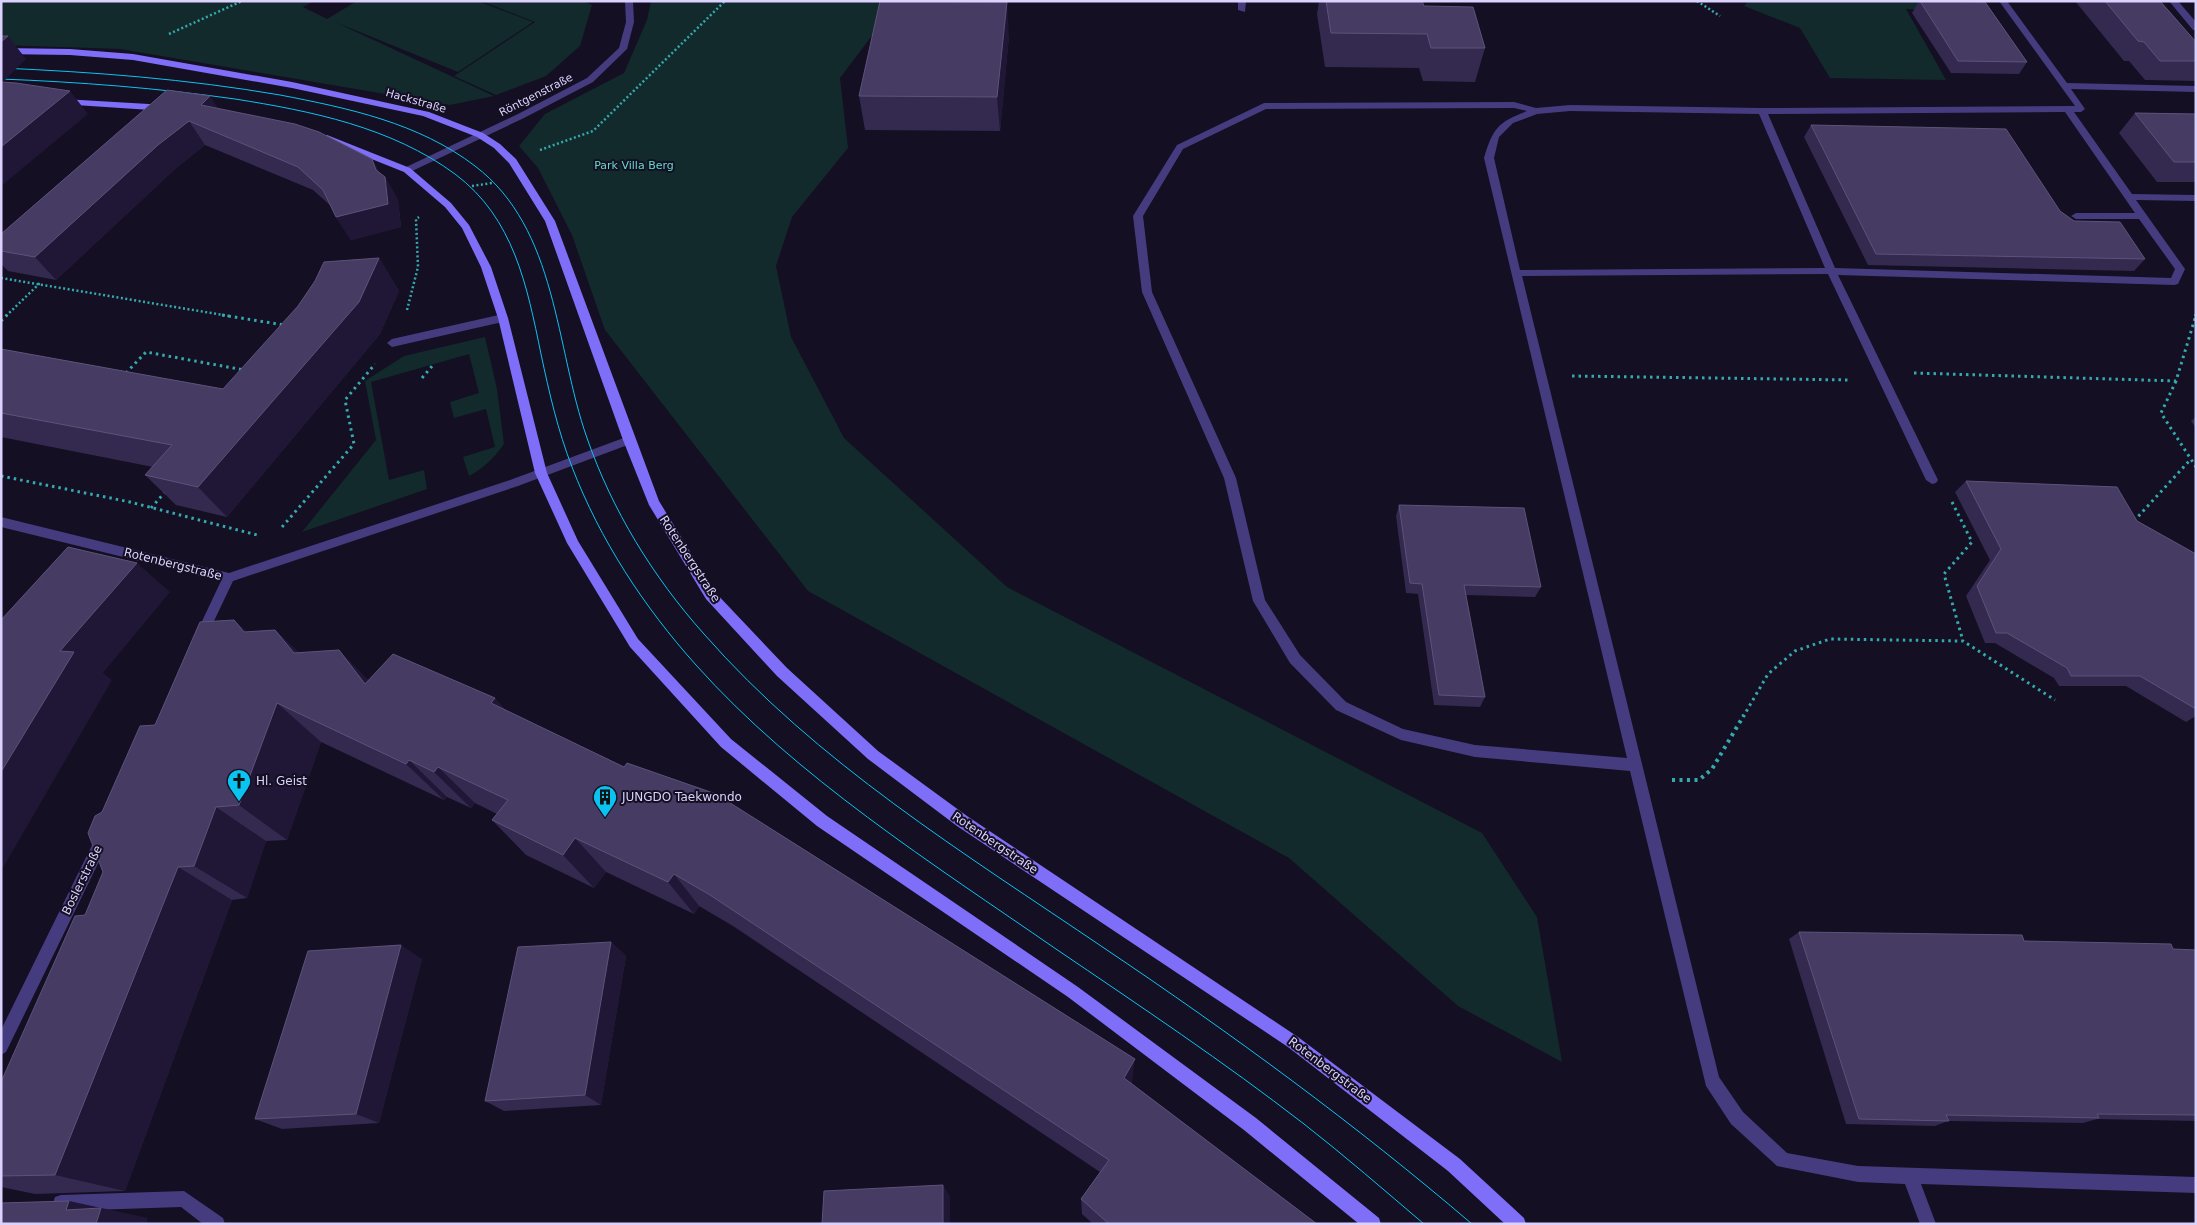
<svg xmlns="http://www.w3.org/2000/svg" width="2197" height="1225" viewBox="0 0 2197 1225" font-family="'DejaVu Sans',sans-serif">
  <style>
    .green { fill: #122a2c }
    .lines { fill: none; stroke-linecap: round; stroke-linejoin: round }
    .path-far2 { stroke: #34aaaf; stroke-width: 2.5; stroke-dasharray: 2 2.5; stroke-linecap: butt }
    .path-far1 { stroke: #34aaaf; stroke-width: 3; stroke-dasharray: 2.5 4; stroke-linecap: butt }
    .path { stroke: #34aaaf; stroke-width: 4; stroke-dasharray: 3 4.5; stroke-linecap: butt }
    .service { fill: #453c7f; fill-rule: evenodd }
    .minor { fill: #453c7f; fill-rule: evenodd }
    .secondary { fill: #7f6ef8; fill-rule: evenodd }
    .tram { stroke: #0bc3f0; stroke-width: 1 }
    .wall { fill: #34294f }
    .shaded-wall { fill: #1f1735 }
    .building { fill: #463b62; stroke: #5d537a }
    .labels { text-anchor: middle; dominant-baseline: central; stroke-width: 4; stroke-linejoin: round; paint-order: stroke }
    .far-street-label { font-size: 11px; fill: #dbd2fd; stroke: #140f22 }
    .far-park-label { font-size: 11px; fill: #62dac7; stroke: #140f22 }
    .street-label { font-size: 12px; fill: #dbd2fd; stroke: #140f22 }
    .poi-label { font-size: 12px; fill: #dbd2fd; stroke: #140f22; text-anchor: start }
  </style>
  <rect width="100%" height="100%" fill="#140f22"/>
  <g class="green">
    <polygon points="1,1 314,1 303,7 327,19 357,1 478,1 533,22 458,72 335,22 494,96 450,105 120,49 1,45"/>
    <polygon points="481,1 583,1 592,5 580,46 546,76 496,95 454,76 535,22"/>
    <polygon points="651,1 906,1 892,9 840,78 848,148 792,217 776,266 791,337 844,438 1007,587 1482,833 1537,917 1562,1062 1458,1006 1289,858 808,591 605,330 572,235 538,168 519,146 545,114 624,73 647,20"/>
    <polygon points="1748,1 1974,1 1981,11 1906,9 1946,80 1830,78 1800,28 1744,6"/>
    <path d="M485,337L497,389L504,444C494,458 484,468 469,476L463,457L495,447L486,409L454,418L450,402L479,393L469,354L371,382L389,480L424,470L427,489L302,532L376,440L365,381L404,356Z"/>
  </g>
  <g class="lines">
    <g class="path-far2">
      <polyline points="1697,1 1720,16"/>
      <polyline points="169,34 242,1"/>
      <polyline points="540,150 593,131 725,1"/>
      <polyline points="472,186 492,183"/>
      <polyline points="1,278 229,316"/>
      <polyline points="407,310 418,267 416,219 419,217"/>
      <polyline points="6,316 40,283"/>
      <polyline points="2195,316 2196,314"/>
    </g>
    <g class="path-far1">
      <polyline points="222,315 284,325"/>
      <polyline points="1,321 7,315"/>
      <polyline points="126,373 146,352 244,370"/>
      <polyline points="1914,373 2176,381 2196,315"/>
      <polyline points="1572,376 1851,380"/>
      <polyline points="422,378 433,365"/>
      <polyline points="2176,381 2161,413 2196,467"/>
      <polyline points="1,476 130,502 257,535"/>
      <polyline points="1952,502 1972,542 1944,574 1963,641"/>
      <polyline points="151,508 166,491"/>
      <polyline points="2134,521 2191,459"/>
      <polyline points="282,527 354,444 345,400 375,364"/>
      <polyline points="1743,717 1768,674 1795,651 1830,639 1963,641 2055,700"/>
    </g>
    <polyline class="path" points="1672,780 1699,780 1712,769 1744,715"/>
    <g class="service">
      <polygon points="1238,1 1246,1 1245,12 1238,10"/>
      <path d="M1999,1H2007L2067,83L2196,86V92L2071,89L2085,109L2081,112H2074L2132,194L2196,195V201L2136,200L2185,269L2178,284L2174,285L1838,275L1938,480L1936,483L1932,484L1926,480L1828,274L1522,276L1719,1077L1743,1112L1787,1153L1858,1166L2196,1177V1193L1921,1184L1936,1224H1920L1905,1184L1858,1182L1777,1166L1731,1124L1706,1086L1630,771L1475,757L1401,740L1336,710L1290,663L1253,601L1224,478L1142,292L1133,216L1177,145L1264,103L1514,102L1536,108L1570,105L1762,108L2075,106ZM1514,108L1527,111C1498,122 1493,128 1484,158L1627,758L1475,745L1403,729L1346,702L1300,655L1265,600L1236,478L1152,292L1143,216L1183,149L1266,109ZM1570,111L1759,114L1825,268L1520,270L1494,158L1499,137L1513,123L1537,114ZM2065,112L2135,213H2076L2071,216L2076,219H2139L2175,269L2171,278L1835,268L1768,114Z"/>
      <polygon points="2169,1 2178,1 2196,22 2196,30 2193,30"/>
      <polygon points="503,314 507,315 507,321 392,347 387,343 392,339"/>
      <polygon points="184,1191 223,1218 225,1224 203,1224 181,1207 61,1211 55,1209 53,1203 55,1197 61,1195"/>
    </g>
    <g class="minor">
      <polygon points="625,1 633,1 634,22 627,49 593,82 524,118 410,172 404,172 404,168 518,114 587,78 619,48 626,22"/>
      <polygon points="629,436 633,437 635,440 633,443 518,486 233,581 205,640 201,641 197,640 195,636 221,581 1,527 1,517 229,573 510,480"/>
      <polygon points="103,831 108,833 110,838 108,843 6,1052 1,1055 1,1030 98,833"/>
    </g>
    <g class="secondary">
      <polygon points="1,48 70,49 133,54 292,82 429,112 483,133 500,144 516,159 555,221 659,501 714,591 787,668 878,751 967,816 1298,1037 1460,1159 1524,1218 1526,1224 1505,1224 1448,1171 1288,1047 957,826 868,759 777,676 706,599 649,505 623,440 545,221 509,163 494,148 477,137 423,116 292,88 133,60 70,55 1,54"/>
      <polygon points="63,99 166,105 170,108 166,111 60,104 60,100"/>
      <polygon points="327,135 410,168 451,203 469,225 491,267 508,318 547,473 578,541 638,639 731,739 827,816 1078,987 1256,1118 1379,1218 1381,1224 1359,1224 1244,1130 1068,997 817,826 721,747 630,647 567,543 535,473 498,318 481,267 462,228 445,207 404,172 324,140 322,138"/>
    </g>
    <g class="tram">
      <path d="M1,68C94,72 187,79 280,95C348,108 419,123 475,166C558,229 555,347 587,438C612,510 653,577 704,634C817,763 964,853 1104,948C1232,1034 1355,1124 1472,1224"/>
      <path d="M1,79C79,82 157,88 235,99C311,111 391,127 455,174C514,218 527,286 541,354C549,392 558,431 572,467C600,540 644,607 696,665C796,777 933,864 1056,949C1140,1006 1224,1062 1304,1124C1345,1156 1384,1190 1424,1224"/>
    </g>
  </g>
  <g class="wall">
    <polygon points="1319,1 1422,1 1424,6 1485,48 1475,82 1423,81 1419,68 1325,67 1317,14"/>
    <polygon points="1919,1 1985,2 2027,62 2019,74 1951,73 1912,13"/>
    <polygon points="2075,1 2160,1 2196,42 2196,81 2145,80 2129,61 2124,61"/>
    <polygon points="1009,36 1000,131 865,130 859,96"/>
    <polygon points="167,90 218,108 380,173 385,177 398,200 401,227 351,240 336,217 332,207 313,190 205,145 175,169 56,280 8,271 1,264 1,234"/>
    <polygon points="2135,113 2196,114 2196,182 2157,182 2119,133"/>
    <polygon points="1811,125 2060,211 2074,221 2145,259 2134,271 1868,265 1804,137"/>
    <polygon points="379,258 399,291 380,334 227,517 176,505 145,475 153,467 1,437 1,349 223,389"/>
    <polygon points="2196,417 2196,428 2191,421"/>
    <polygon points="1966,481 2137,521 2196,554 2196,716 2186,722 2126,686 2059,686 2054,678 1995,643 1985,643 1966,596 1990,560 1955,492"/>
    <polygon points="1399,505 1541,587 1535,597 1466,595 1485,697 1480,707 1434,705 1418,594 1406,593 1396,516"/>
    <polygon points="234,620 247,632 275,630 299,653 369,680 495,698 506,711 1132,1082 1132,1084 1317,1224 1093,1224 1082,1214 1081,1199 1100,1172 733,926 699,906 694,914 606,872 594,888 526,855 492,820 497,814 475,803 471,808 447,797 444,800 321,742 287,840 266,841 247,898 232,900 125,1191 35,1194 1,1187 1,1082 85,915 103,872 102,812 155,725"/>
    <polygon points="1799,932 2024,941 2173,949 2196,950 2196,1121 2097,1119 2083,1123 1948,1121 1935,1126 1846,1124 1789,939"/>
    <polygon points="611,942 626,956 601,1105 504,1111 485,1101"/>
    <polygon points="422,959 379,1123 282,1129 255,1119"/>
  </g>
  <g class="shaded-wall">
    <polygon points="1007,2 1009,36 1000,131 997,97"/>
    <polygon points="8,36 26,59 1,84 1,42"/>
    <polygon points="70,91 88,114 1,186 1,147"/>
    <polygon points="210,96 226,120 201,105"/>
    <polygon points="189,121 205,145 175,169 56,280 35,257 158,145"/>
    <polygon points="372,159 386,183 385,177 398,200 401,227 351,240 336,217 376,170"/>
    <polygon points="379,258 399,291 380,334 227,517 198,487"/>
    <polygon points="137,563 170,592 103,673 112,680 1,871 1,772 60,651"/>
    <polygon points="234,620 279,662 244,632"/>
    <polygon points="275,630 318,672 294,653"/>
    <polygon points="339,650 379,691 365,684"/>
    <polygon points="495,698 528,737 491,703"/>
    <polygon points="277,703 321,742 287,840 239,805"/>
    <polygon points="409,760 447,797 444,800 406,764"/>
    <polygon points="438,767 475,803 471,808 434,772"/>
    <polygon points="216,807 266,841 247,898 194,866"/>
    <polygon points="575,838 606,872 594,888 563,855"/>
    <polygon points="178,867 232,900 125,1191 55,1175"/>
    <polygon points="674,874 699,906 694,914 668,882"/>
    <polygon points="611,942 626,956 601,1105 585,1095"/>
    <polygon points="401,945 422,959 379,1123 356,1114"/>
    <polygon points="1135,1059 1132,1082 1122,1100 1124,1078"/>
    <polygon points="943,1185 950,1196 950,1224 943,1224"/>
    <polygon points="69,1201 148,1218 146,1224 96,1224 66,1210"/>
  </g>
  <g class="building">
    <polygon points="880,1 1007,2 997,97 859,96"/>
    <polygon points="1326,1 1422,1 1424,6 1473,7 1485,48 1431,48 1427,34 1331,33"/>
    <polygon points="1920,1 1985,2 2027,62 1958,61"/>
    <polygon points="2105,1 2160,1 2196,42 2196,61 2160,61 2144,42 2138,41"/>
    <polygon points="1,36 8,36 1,42"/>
    <polygon points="1,82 16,83 70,91 1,147"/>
    <polygon points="167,90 210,96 201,105 295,124 319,132 372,159 376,170 385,177 388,204 336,217 323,190 298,167 189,121 158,145 35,257 1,251 1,234"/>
    <polygon points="2135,113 2196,114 2196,162 2174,162"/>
    <polygon points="1811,125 2006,129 2060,211 2074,221 2120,222 2145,259 1876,254"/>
    <polygon points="379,258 359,302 198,487 145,475 172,445 1,413 1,349 223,389 298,306 315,281 324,262"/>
    <polygon points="1966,481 2117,487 2137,521 2196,554 2196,709 2140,676 2071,676 2067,668 2007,633 1996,633 1977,586 2001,549"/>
    <polygon points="1399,505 1524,508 1541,587 1464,585 1485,697 1439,695 1422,584 1410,583"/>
    <polygon points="68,547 137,563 60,651 74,652 1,772 1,620"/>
    <polygon points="234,620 244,632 275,630 294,653 339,650 365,684 393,654 495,698 491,703 624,767 627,763 716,794 1135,1059 1124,1078 1317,1224 1109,1224 1081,1199 1109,1160 710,895 674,874 668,882 575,838 563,855 492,820 508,800 438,767 434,772 409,760 406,764 277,703 239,805 216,807 194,866 178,867 55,1175 1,1176 1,1082 75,916 85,915 103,872 88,833 95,816 102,812 140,726 155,725 200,622"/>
    <polygon points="1799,932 2022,935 2024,941 2171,944 2173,949 2196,950 2196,1115 2097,1114 2099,1118 1946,1115 1949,1121 1859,1119"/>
    <polygon points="611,942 585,1095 485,1101 518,947"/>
    <polygon points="401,945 356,1114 255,1119 308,951"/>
    <polygon points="943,1185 943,1224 822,1224 824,1191"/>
    <polygon points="69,1201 66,1210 101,1208 96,1224 1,1224 1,1203"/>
  </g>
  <defs>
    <g id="church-pin" transform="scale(1.25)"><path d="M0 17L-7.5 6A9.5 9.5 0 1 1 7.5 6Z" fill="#0bc3f0" stroke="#140f22"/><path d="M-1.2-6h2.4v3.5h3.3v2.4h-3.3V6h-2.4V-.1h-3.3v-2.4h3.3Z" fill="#111"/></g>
    <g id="building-pin" transform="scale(1.25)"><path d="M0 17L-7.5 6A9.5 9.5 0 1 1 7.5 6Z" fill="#0bc3f0" stroke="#140f22"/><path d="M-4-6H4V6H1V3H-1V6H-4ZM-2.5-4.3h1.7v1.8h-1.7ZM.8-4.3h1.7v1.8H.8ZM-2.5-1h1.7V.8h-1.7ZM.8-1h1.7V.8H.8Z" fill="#111"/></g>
  </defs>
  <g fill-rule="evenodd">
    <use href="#church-pin" x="239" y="781"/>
    <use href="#building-pin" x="605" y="797"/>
  </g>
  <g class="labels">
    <g class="far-street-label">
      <text transform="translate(536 95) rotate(-27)">Röntgenstraße</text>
      <text transform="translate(416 101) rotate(16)">Hackstraße</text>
    </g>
    <g class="far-park-label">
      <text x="634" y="165">Park Villa Berg</text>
    </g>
    <g class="street-label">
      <text transform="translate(690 559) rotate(57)">Rotenbergstraße</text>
      <text transform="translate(173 564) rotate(14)">Rotenbergstraße</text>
      <text transform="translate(995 843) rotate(34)">Rotenbergstraße</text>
      <text transform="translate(82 880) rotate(-64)">Boslerstraße</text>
      <text transform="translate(1330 1070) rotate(37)">Rotenbergstraße</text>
    </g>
    <g class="poi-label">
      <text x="256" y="781">Hl. Geist</text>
      <text x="622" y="797">JUNGDO Taekwondo</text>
    </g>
  </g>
  <rect width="2197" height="1225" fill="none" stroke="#dbd2fd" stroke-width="5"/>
</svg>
